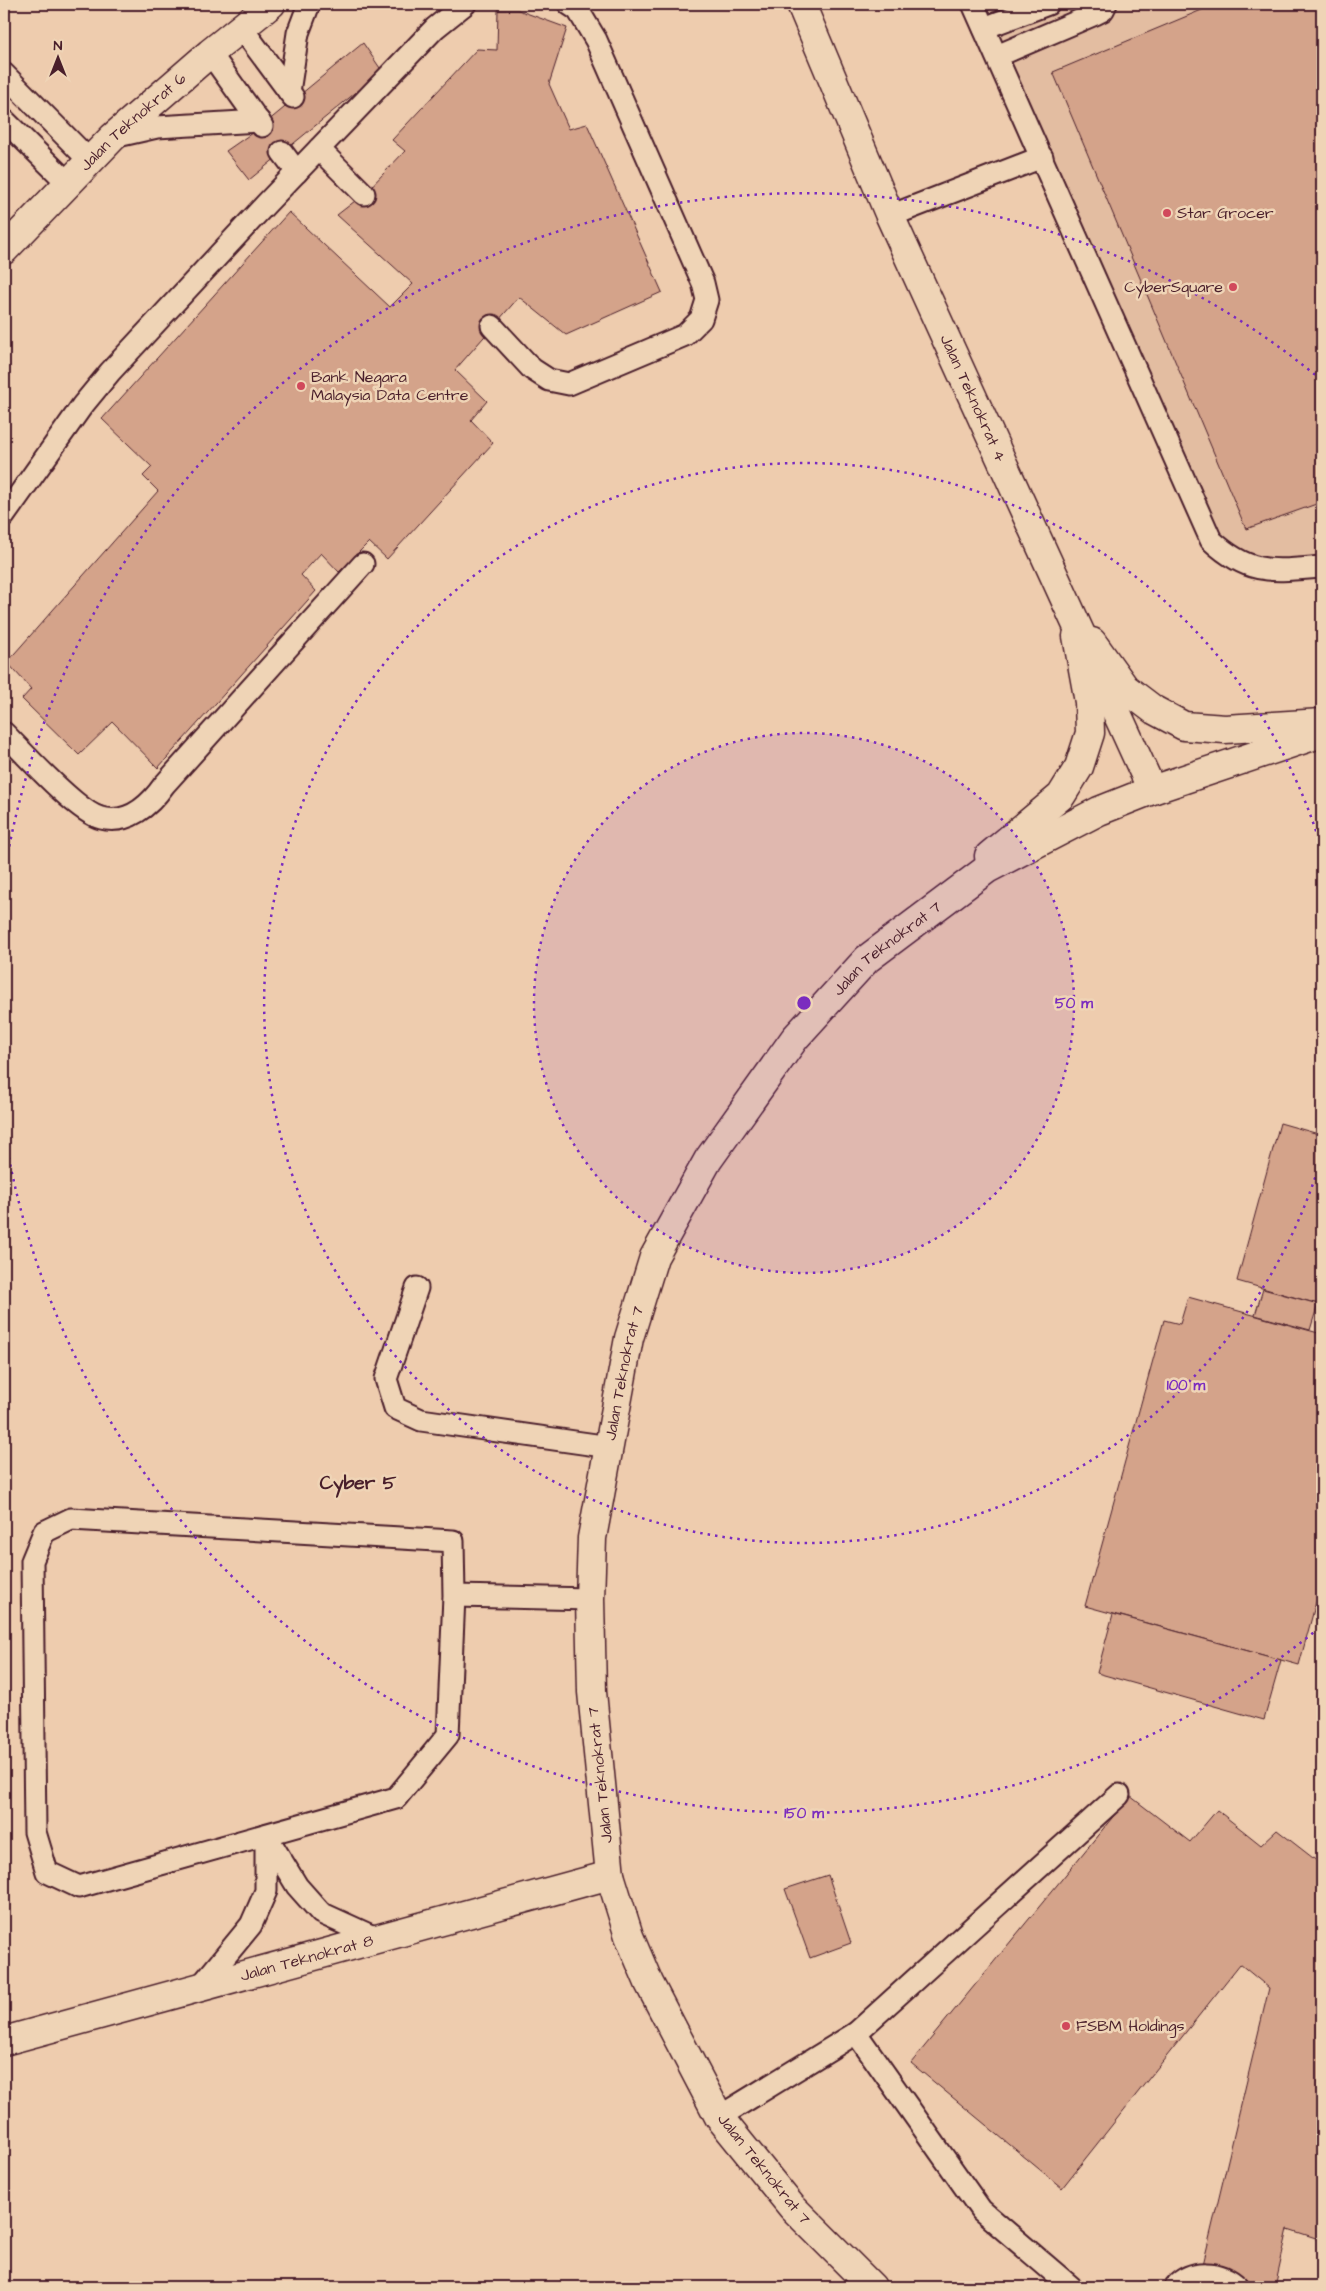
<svg xmlns="http://www.w3.org/2000/svg" width="1326" height="2291" viewBox="0 0 1326 2291" font-family="'Architects Daughter',sans-serif">
  <style>
    .built { fill: #e3bda1 }
    .building { fill: #d4a38a; stroke: #4a1f2b }
    .lines { fill: none; stroke-linecap: round; stroke-linejoin: round }
    .service-casing { stroke: #4a1f2b; stroke-width: 25 }
    .minor-casing { stroke: #4a1f2b; stroke-width: 31 }
    .tertiary-casing { stroke: #4a1f2b; stroke-width: 31 }
    .service { stroke: #efd4b6; stroke-width: 21 }
    .minor { stroke: #efd4b6; stroke-width: 28 }
    .tertiary { stroke: #efd4b6; stroke-width: 28 }
    .ring { fill: none; stroke: #7b2cbf; stroke-width: 2.5; stroke-dasharray: 2.5 5 }
    .poi-dot { fill: #d1495b; stroke: #efd4b6; stroke-width: 2 }
    .labels { text-anchor: middle; dominant-baseline: central; stroke-width: 5; stroke-linejoin: round; paint-order: stroke }
    .street-label { font-size: 16px; fill: #4a1f2b; stroke: #efd4b6 }
    .poi-label { font-size: 16px; fill: #4a1f2b; stroke: #efd4b6; text-anchor: start }
    .quarter-label { font-size: 19px; font-weight: bold; fill: #4a1f2b; stroke: #efd4b6 }
    .centre { fill: #7b2cbf; stroke: #efd4b6; stroke-width: 2.5 }
    .ring-label { font-size: 15px; text-anchor: middle; font-weight: bold; fill: #7b2cbf; stroke: #efd4b6; stroke-width: 5; stroke-linejoin: round; paint-order: stroke }
  </style>
  <rect width="100%" height="100%" fill="#eeccae"/>
  <filter id="ink" filterUnits="userSpaceOnUse"><feTurbulence type="fractalNoise" baseFrequency=".02" numOctaves="2"/><feDisplacementMap in="SourceGraphic" scale="10" xChannelSelector="R" yChannelSelector="G"/><feConvolveMatrix kernelMatrix="1 2 1 2 8 2 1 2 1" color-interpolation-filters="sRGB"/></filter>
  <g filter="url(#ink)">
    <polygon class="built" points="987,4 1322,4 1322,558 1280,562 1255,556 1231,546 1220,532 1013,69"/>
    <g class="building">
      <polygon points="1216,4 1322,4 1322,502 1246,529 1053,72"/>
      <polygon points="498,10 518,10 567,28 549,84 569,129 587,124 662,292 566,335 519,297 455,370 487,401 471,420 493,443 387,559 369,542 339,572 321,553 301,575 316,591 158,768 113,722 79,755 22,699 31,689 7,662 158,491 143,476 152,467 102,419 289,212 390,307 413,284 337,215 364,194 405,151 392,140 477,49 497,50"/>
      <polygon points="363,43 382,71 249,180 226,151 262,126"/>
      <polygon points="1280,1123 1322,1135 1322,1305 1237,1281"/>
      <polygon points="1263,1289 1318,1304 1310,1330 1255,1315"/>
      <polygon points="1188,1297 1322,1334 1322,1580 1299,1665 1085,1606 1164,1320 1180,1324"/>
      <polygon points="1113,1614 1281,1660 1264,1720 1097,1673"/>
      <polygon points="1130,1796 1190,1842 1217,1810 1261,1845 1277,1830 1322,1865 1322,1874 1319,1879 1322,1882 1322,2240 1288,2229 1275,2287 1256,2287 1201,2273 1269,1988 1240,1964 1062,2188 911,2063"/>
      <polygon points="828,1875 851,1943 810,1958 785,1889"/>
    </g>
    <g class="lines">
      <g class="service-casing">
        <g id="service">
          <path d="M973,4L1211,540C1250,576 1272,571 1322,567"/>
          <polyline points="241,27 293,97"/>
          <polyline points="984,28 1048,4"/>
          <polyline points="210,53 262,126"/>
          <polyline points="997,56 1095,14 1103,10 1106,4"/>
          <polyline points="4,74 90,161"/>
          <polyline points="289,92 298,33 309,4"/>
          <polyline points="4,120 68,183"/>
          <polyline points="113,137 157,127 259,121"/>
          <polyline points="319,149 364,194"/>
          <polyline points="282,152 297,172"/>
          <polyline points="890,216 1042,157"/>
          <polyline points="492,326 532,369 549,380 569,384 685,335 701,319 707,300 703,283 596,40 578,10 569,4"/>
          <polyline points="4,516 82,406 110,372 266,204 435,28 465,4"/>
          <path d="M4,733C23,752 78,813 101,818C128,825 150,805 164,785L363,564"/>
          <polyline points="417,1288 386,1379 395,1408 421,1420 610,1447"/>
          <polyline points="454,1596 453,1541 71,1519 44,1532 32,1561 35,1832 47,1872 79,1887 396,1798 448,1735 454,1596 590,1599"/>
          <polyline points="200,1987 251,1925 266,1891 266,1835 297,1886 321,1913 378,1939"/>
          <polyline points="856,2033 1119,1795"/>
          <polyline points="719,2117 856,2033 981,2210 1071,2287"/>
          <path d="M1175,2287C1191,2269 1221,2270 1238,2287"/>
        </g>
      </g>
      <g class="minor-casing">
        <g id="minor">
          <path id="s1" d="M4,250L113,137L210,53L271,4"/>
          <polyline points="1092,642 1125,688 1154,710 1184,726 1225,729 1322,723"/>
          <polyline points="989,856 1061,796 1079,767 1090,733 1089,702 1077,636"/>
          <path id="s2" d="M4,2041L610,1875"/>
          <path id="s3" d="M872,2287L792,2207L719,2117L649,1983L629,1936L610,1875L592,1692L590,1599L592,1538L629,1338L654,1257L708,1160L795,1038L867,959L987,869L1099,811L1152,790L1322,733"/>
        </g>
      </g>
      <g class="tertiary-casing">
        <g id="tertiary">
          <path id="s4" d="M801,4L890,216L1152,790"/>
        </g>
      </g>
      <use href="#service" class="service"/>
      <use href="#minor" class="minor"/>
      <use href="#tertiary" class="tertiary"/>
    </g>
  </g>
  <circle cx="804" cy="1003" r="270" fill="#7b2cbf" fill-opacity=".12"/>
  <g class="ring">
    <circle cx="804" cy="1003" r="270"/>
    <path d="M1322 1156A540 540 0 1 1 1322 850"/>
    <path d="M1319 1628A810 810 0 0 1 4 1130M4 876A810 810 0 0 1 1319 378"/>
  </g>
  <g class="poi-dot">
    <circle cx="1167" cy="213" r="5"/>
    <circle cx="1233" cy="287" r="5"/>
    <circle cx="301" cy="386" r="5"/>
    <circle cx="1066" cy="2026" r="5"/>
  </g>
  <g class="labels">
    <g class="street-label">
      <text stroke="none"><textPath href="#s1" startOffset="182">Jalan Teknokrat 6</textPath></text>
      <text stroke="none"><textPath href="#s4" startOffset="430">Jalan Teknokrat 4</textPath></text>
      <text stroke="none"><textPath href="#s3" startOffset="1511">Jalan Teknokrat 7</textPath></text>
      <text stroke="none"><textPath href="#s3" startOffset="1001">Jalan Teknokrat 7</textPath></text>
      <text transform="translate(600 1775) rotate(-96)">Jalan Teknokrat 7</text>
      <text stroke="none"><textPath href="#s2" startOffset="314">Jalan Teknokrat 8</textPath></text>
      <text transform="translate(764 2169) rotate(51)">Jalan Teknokrat 7</text>
    </g>
    <g class="poi-label">
      <text x="1177" y="213">Star Grocer</text>
      <text x="1223" y="287" text-anchor="end">CyberSquare</text>
      <text x="311" y="377">Bank Negara<tspan x="311" dy="18">Malaysia Data Centre</tspan></text>
      <text x="1076" y="2026">FSBM Holdings</text>
    </g>
    <g class="quarter-label">
      <text x="358" y="1483">Cyber 5</text>
    </g>
  </g>
  <circle cx="804" cy="1003" r="8" class="centre"/>
  <g class="ring-label">
    <text x="1074" y="1008">50 m</text>
    <text x="1186" y="1390">100 m</text>
    <text x="804" y="1818">150 m</text>
  </g>
  <rect width="1326" height="2291" fill="none" stroke="#efd4b6" stroke-width="20"/>
  <rect x="10" y="10" width="1306" height="2271" fill="none" stroke="#4a1f2b" stroke-width="2" filter="url(#ink)"/>
  <g transform="translate(58 58)" stroke="#efd4b6" stroke-width="4" paint-order="stroke">
  <path d="M0-4L9 19L0 12L-9 19Z" fill="#4a1f2b"/>
  <text y="-8" font-size="14" font-weight="bold" text-anchor="middle" fill="#4a1f2b">N</text>
  </g>
</svg>
